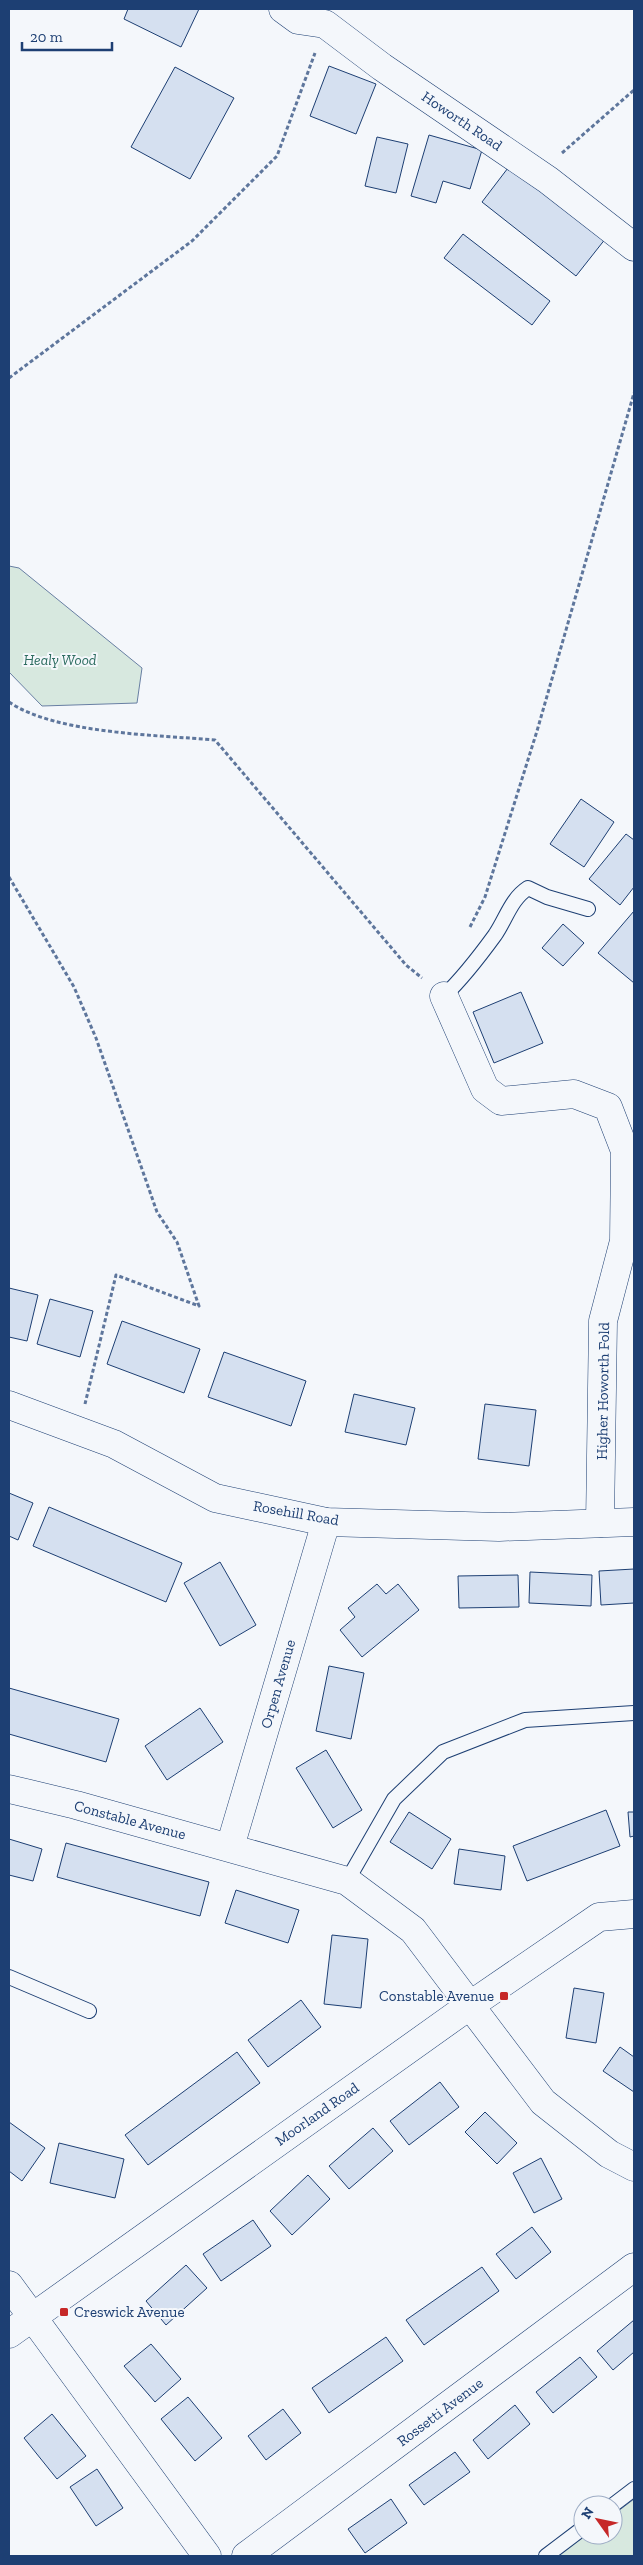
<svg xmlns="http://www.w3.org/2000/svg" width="643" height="2565" viewBox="0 0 643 2565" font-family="'Zilla Slab',serif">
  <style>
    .green { fill: #d7e8df; stroke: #687fa3 }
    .building { fill: #d5e0f0; stroke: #1d3f73 }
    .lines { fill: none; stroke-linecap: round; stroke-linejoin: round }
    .lane-casing { stroke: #1d3f73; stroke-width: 16 }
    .street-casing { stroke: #1d3f73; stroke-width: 29 }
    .path { stroke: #5e769c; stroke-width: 3; stroke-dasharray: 4 2.5; stroke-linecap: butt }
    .lane { stroke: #f4f7fb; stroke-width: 14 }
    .street { stroke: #f4f7fb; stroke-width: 28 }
    .poi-dot { fill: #c62828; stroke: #f4f7fb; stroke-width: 2 }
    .labels { text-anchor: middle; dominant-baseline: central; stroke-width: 4; stroke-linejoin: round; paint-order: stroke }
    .street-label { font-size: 15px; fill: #1d3f73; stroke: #f4f7fb }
    .park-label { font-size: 15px; font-style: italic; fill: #2c6c60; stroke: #f4f7fb }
    .poi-label { font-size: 15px; fill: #1d3f73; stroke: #f4f7fb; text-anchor: end }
  </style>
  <rect width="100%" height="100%" fill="#f4f7fb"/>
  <g class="green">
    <polygon points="9,566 19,568 142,668 137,703 42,706 9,672"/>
    <polygon points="634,2499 634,2556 557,2556 586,2535 613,2535 613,2515"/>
  </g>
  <g class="building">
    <polygon points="128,9 199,9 181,47 124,19"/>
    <polygon points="329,66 376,84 356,134 310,116"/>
    <polygon points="175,67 234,98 190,179 131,147"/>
    <polygon points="429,135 482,150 470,189 443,181 436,203 411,196"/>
    <polygon points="377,137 408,144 396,193 365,186"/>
    <polygon points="511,164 606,238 576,276 482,202"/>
    <polygon points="463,234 550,301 532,325 444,258"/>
    <polygon points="581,799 614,822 584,867 550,844"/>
    <polygon points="626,834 634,840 634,887 620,905 589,879"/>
    <polygon points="634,911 634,983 598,953"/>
    <polygon points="563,924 584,943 563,966 542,948"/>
    <polygon points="521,992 543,1043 494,1063 473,1012"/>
    <polygon points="9,1288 38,1295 27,1341 9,1337"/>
    <polygon points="50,1299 93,1311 80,1357 37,1344"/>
    <polygon points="122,1321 200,1349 184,1393 107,1364"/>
    <polygon points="224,1352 306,1381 291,1426 208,1397"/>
    <polygon points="354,1394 415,1408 406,1445 345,1432"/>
    <polygon points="485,1404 536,1410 529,1466 478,1459"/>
    <polygon points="9,1493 33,1503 18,1540 9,1536"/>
    <polygon points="49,1507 182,1563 166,1602 33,1546"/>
    <polygon points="220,1562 256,1625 220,1646 184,1583"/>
    <polygon points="634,1569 634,1603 601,1605 599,1571"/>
    <polygon points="530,1572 592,1575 591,1606 529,1603"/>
    <polygon points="518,1575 519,1607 459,1608 458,1576"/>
    <polygon points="377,1584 386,1594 398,1584 419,1610 362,1657 340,1630 355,1617 348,1608"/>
    <polygon points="329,1666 364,1673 351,1739 316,1731"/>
    <polygon points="9,1688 119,1719 106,1762 9,1734"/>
    <polygon points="200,1708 223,1742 167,1780 145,1746"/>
    <polygon points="326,1750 362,1810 333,1828 296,1768"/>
    <polygon points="606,1810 620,1846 527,1881 513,1846"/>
    <polygon points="409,1812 451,1839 432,1869 390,1842"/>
    <polygon points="628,1812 634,1812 634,1836 630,1837"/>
    <polygon points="9,1839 42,1849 33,1881 9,1875"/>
    <polygon points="66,1843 209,1882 200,1916 57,1877"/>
    <polygon points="459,1849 505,1856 501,1890 454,1884"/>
    <polygon points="236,1890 299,1910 288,1943 225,1923"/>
    <polygon points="332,1935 368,1939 361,2008 324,2004"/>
    <polygon points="574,1988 604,1993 596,2043 566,2038"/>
    <polygon points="301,2000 321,2027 268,2067 248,2040"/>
    <polygon points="620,2047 634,2057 634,2092 603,2071"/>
    <polygon points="237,2052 260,2083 148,2165 125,2135"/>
    <polygon points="440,2082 459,2107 409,2145 390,2121"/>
    <polygon points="485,2112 517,2143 497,2164 465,2132"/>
    <polygon points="9,2122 45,2148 22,2181 9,2171"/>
    <polygon points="373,2128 393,2151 349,2189 329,2166"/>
    <polygon points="59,2143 124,2159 115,2198 50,2183"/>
    <polygon points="541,2158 562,2199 534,2213 513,2173"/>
    <polygon points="308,2175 330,2199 292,2235 270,2211"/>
    <polygon points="253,2220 271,2246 221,2281 203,2254"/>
    <polygon points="532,2227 551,2252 516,2279 496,2254"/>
    <polygon points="186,2265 207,2288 166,2325 146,2301"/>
    <polygon points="482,2267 499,2291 424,2345 406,2320"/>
    <polygon points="634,2320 634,2352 613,2370 597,2351"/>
    <polygon points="386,2337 403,2361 329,2413 312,2388"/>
    <polygon points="151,2344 181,2379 155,2402 124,2366"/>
    <polygon points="580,2357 597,2377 553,2413 536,2392"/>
    <polygon points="188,2397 222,2438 195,2461 161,2419"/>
    <polygon points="515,2405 530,2424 488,2459 473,2440"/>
    <polygon points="283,2409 301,2433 266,2460 248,2436"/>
    <polygon points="52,2414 86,2456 57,2479 24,2438"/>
    <polygon points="455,2452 470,2472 424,2505 409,2485"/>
    <polygon points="97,2469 123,2508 96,2526 70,2487"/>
    <polygon points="391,2499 407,2523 365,2553 348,2529"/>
  </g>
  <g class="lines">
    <g class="lane-casing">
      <g id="lane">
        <path d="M444,996C464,977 479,957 495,935C506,919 511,899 528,888L547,897L588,909"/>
        <polyline points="347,1881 394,1799 443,1752 525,1720 634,1713"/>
        <polyline points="9,1977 89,2011"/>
        <polyline points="613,2505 634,2489"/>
        <polyline points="546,2556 583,2528"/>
      </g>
    </g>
    <g class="street-casing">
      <g id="street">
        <polyline points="283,9 298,20 325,24 382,67 548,180 634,247"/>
        <polyline points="444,996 485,1089 501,1101 574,1094 608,1107 625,1151 624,1241 603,1321 600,1523"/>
        <polyline points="9,1405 114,1444 215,1498 326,1522 499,1527 634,1522"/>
        <polyline points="9,1789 76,1805 347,1881 413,1930 543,2102 609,2154 634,2167"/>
        <polyline points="230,1847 326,1522"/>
        <polyline points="9,2285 207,2556"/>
        <polyline points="9,2334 469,2006 599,1917 634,1914"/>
        <polyline points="246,2556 634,2267"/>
      </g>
    </g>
    <g class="path">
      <polyline points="562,153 634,90"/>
      <polyline points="9,378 192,241 277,156 315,53"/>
      <path d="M9,702C56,734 158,735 215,740L406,965L422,978"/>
      <polyline points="9,877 74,987 96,1038 157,1212 177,1242 199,1306 116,1275 85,1404"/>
      <polyline points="470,927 485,897 537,731 634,393"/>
    </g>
    <use href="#lane" class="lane"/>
    <use href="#street" class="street"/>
  </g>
  <g class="poi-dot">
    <rect x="499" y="1991" width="10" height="10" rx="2.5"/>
    <rect x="59" y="2307" width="10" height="10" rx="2.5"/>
  </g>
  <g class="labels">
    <g class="street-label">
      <text transform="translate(462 121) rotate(34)">Howorth Road</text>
      <text transform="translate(603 1391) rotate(-89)">Higher Howorth Fold</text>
      <text transform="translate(296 1513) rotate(10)">Rosehill Road</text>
      <text transform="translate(278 1684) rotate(-74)">Orpen Avenue</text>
      <text transform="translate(130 1820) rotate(15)">Constable Avenue</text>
      <text transform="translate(317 2114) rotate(-35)">Moorland Road</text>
      <text transform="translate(440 2412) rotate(-37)">Rossetti Avenue</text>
    </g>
    <g class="park-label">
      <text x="60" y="660">Healy Wood</text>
    </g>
    <g class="poi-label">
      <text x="494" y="1996">Constable Avenue</text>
      <text x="74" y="2312" text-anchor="start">Creswick Avenue</text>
    </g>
  </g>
  <rect width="643" height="2565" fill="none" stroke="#1d3f73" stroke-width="20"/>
  <g transform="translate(598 2520) rotate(303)"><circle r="24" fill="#f4f7fb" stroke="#9eadc5"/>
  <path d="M0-4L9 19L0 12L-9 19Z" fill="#c62828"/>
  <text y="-8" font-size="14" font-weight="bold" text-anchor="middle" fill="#1d3f73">N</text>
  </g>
  <path d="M22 42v8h90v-8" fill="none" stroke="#1d3f73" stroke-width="2.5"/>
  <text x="30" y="42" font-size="15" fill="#1d3f73" stroke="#f4f7fb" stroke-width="4" paint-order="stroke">20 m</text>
</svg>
